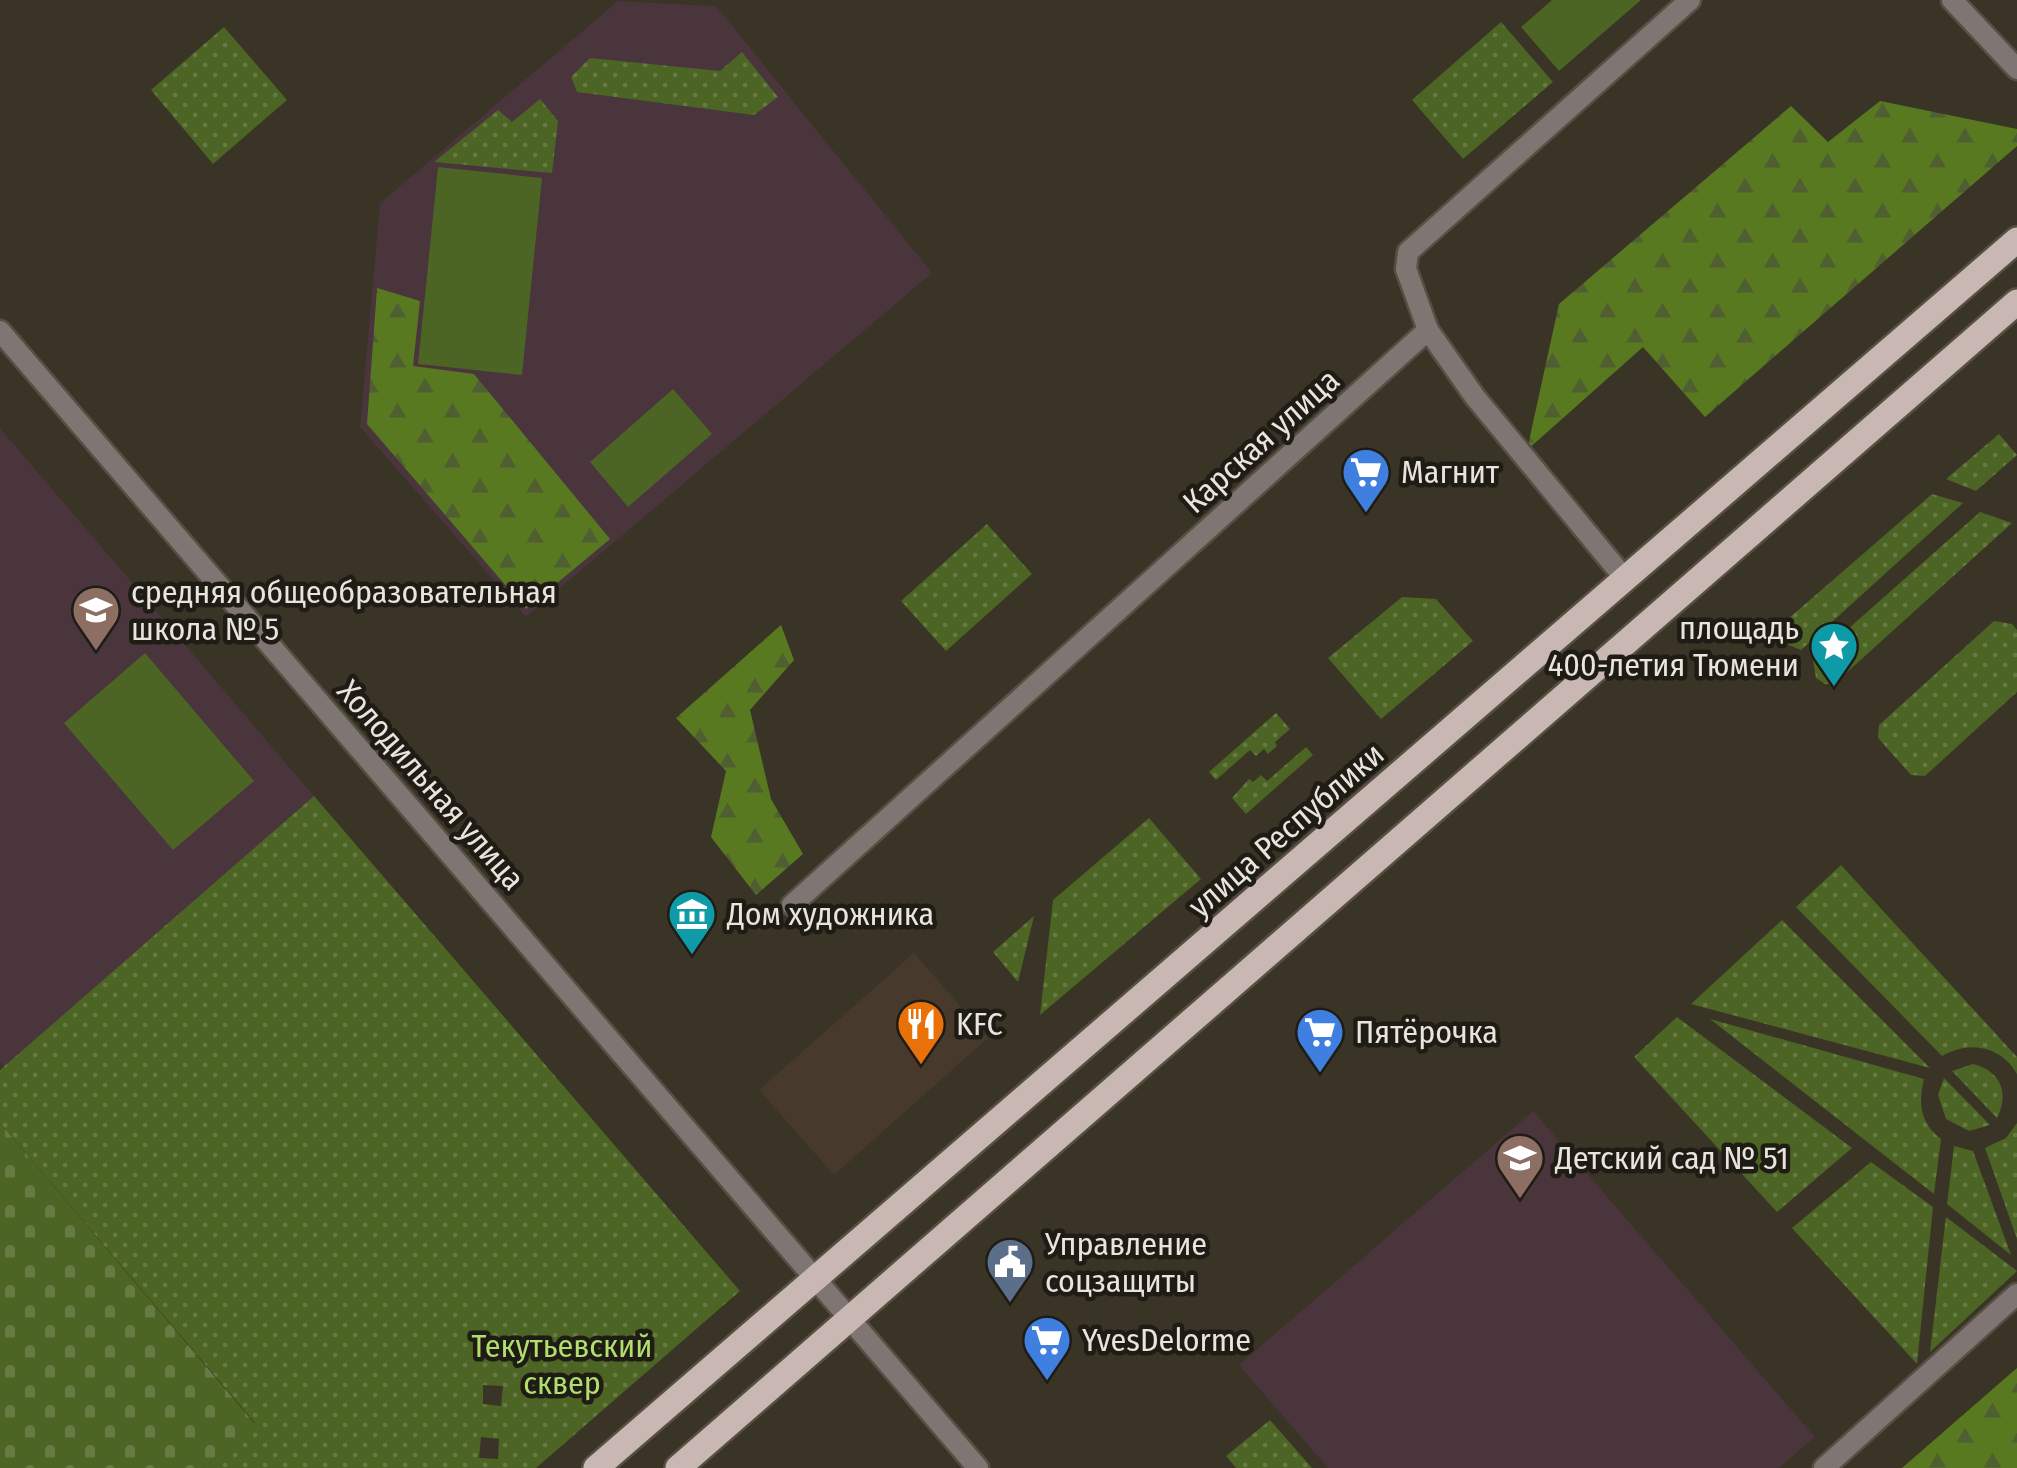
<svg xmlns="http://www.w3.org/2000/svg" width="2017" height="1468" viewBox="0 0 2017 1468" font-family="'Fira Sans Condensed',sans-serif">
  <style>
    .commercial { fill: #47392c }
    .education { fill: #49353b }
    .grass { fill: url(#grass-dots); fill-rule: evenodd }
    .forest { fill: url(#forest-firs) }
    .cemetery { fill: url(#cemetery-stones) }
    .garden { fill: #4c6424 }
    .lines { fill: none; stroke-linecap: round; stroke-linejoin: round }
    .minor-casing { stroke: #555042; stroke-width: 25 }
    .tertiary-casing { stroke: #555042; stroke-width: 25 }
    .primary-casing { stroke: #555042; stroke-width: 30 }
    .minor { stroke: #7f7674; stroke-width: 20 }
    .tertiary { stroke: #7f7674; stroke-width: 20 }
    .primary { stroke: #c9b7b3; stroke-width: 25 }
    .labels { text-anchor: middle; dominant-baseline: central; stroke-width: 9; stroke-linejoin: round; paint-order: stroke }
    .street-label { font-size: 32px; fill: #e9e5dc; stroke: #1e1c15 }
    .poi-label { font-size: 32px; fill: #e9e5dc; stroke: #1e1c15; text-anchor: start }
    .park-label { font-size: 32px; fill: #b1de6c; stroke: #1e1c15 }
  </style>
  <defs>
    <pattern id="grass-dots" width="8" height="8" patternUnits="userSpaceOnUse" patternTransform="scale(2.5)"><rect width="8" height="8" fill="#4c6424"/><path d="M2 2h.1M6 6h.1" fill="none" stroke="#667a43" stroke-width="1.8" stroke-linecap="round"/></pattern>
    <pattern id="forest-firs" width="22" height="20" patternUnits="userSpaceOnUse" patternTransform="scale(2.5)"><rect width="22" height="20" fill="#597920"/><path d="M5 1l3.5 6h-7zM16 11l3.5 6h-7z" fill="#505f31"/></pattern>
    <pattern id="cemetery-stones" width="16" height="16" patternUnits="userSpaceOnUse" patternTransform="scale(2.5)"><rect width="16" height="16" fill="#4c6424"/><path d="M2 7V4a2 2 0 0 1 4 0v3zM10 15v-3a2 2 0 0 1 4 0v3z" fill="#667a43"/></pattern>
  </defs>
  <rect width="100%" height="100%" fill="#393425"/>
  <polygon class="commercial" points="914,953 988,1038 834,1175 759,1090"/>
  <g class="education">
    <polygon points="618,1 716,6 932,273 526,617 360,427 380,203"/>
    <polygon points="0,428 314,796 4,1067 0,1062"/>
    <polygon points="1533,1111 1815,1437 1779,1468 1328,1468 1239,1365"/>
  </g>
  <g class="grass">
    <polygon points="1501,22 1553,82 1463,159 1412,100"/>
    <polygon points="224,27 287,100 213,164 151,90"/>
    <polygon points="742,52 778,97 754,115 577,92 571,77 590,58 720,71"/>
    <polygon points="540,99 558,121 552,173 434,162 498,110 512,122"/>
    <polygon points="1999,434 2017,455 1976,491 1946,479"/>
    <polygon points="1932,494 1963,503 1801,650 1784,643 1780,626"/>
    <polygon points="1980,512 2012,523 1834,684 1825,684 1816,678 1813,660"/>
    <polygon points="987,524 1032,574 946,651 901,601"/>
    <polygon points="1402,597 1436,599 1473,641 1381,719 1328,658"/>
    <polygon points="1994,621 2012,624 2017,630 2017,692 1925,776 1911,775 1878,738 1879,725"/>
    <polygon points="1276,713 1290,729 1275,742 1277,746 1268,754 1264,749 1256,756 1250,750 1216,780 1209,772"/>
    <polygon points="1306,747 1313,755 1246,814 1232,798 1249,779 1253,782 1261,775 1267,781"/>
    <path d="M314,796L740,1291L536,1468H204L255,1423L0,1123V1070ZM483,1385L503,1386L501,1406L483,1404ZM481,1437L499,1439L498,1459L479,1458Z"/>
    <polygon points="1149,818 1201,879 1040,1015 1053,900"/>
    <path d="M1841,865L2017,1057V1074C2001,1046 1970,1040 1942,1056L1796,907Z"/>
    <polygon points="1034,916 1018,982 993,952"/>
    <polygon points="1782,920 1930,1068 1691,1004"/>
    <polygon points="1677,1017 1852,1148 1777,1212 1634,1057"/>
    <path d="M1710,1019L1924,1079C1918,1102 1920,1124 1941,1139L1934,1194Z"/>
    <path d="M1973,1064C2000,1071 2010,1092 1997,1118L1952,1071Z"/>
    <polygon points="1944,1078 1990,1125 1969,1131 1946,1119 1938,1095"/>
    <polygon points="2017,1123 2017,1239 1985,1148 2006,1138"/>
    <polygon points="1954,1146 1973,1151 2011,1255 1947,1204"/>
    <polygon points="1871,1162 1933,1207 1917,1364 1792,1228"/>
    <polygon points="1946,1217 2017,1271 1930,1352 1946,1216"/>
    <polygon points="1270,1420 1312,1468 1236,1468 1226,1456"/>
  </g>
  <g class="forest">
    <polygon points="1880,101 2017,129 2017,146 1705,417 1643,347 1527,450 1559,304 1791,106 1828,142"/>
    <polygon points="377,288 420,301 413,366 474,374 610,539 526,609 367,424"/>
    <polygon points="781,625 794,660 750,710 771,799 803,854 756,895 711,837 726,771 676,718"/>
    <polygon points="2017,1368 2017,1468 1902,1468"/>
  </g>
  <polygon class="cemetery" points="0,1123 255,1424 204,1468 0,1468"/>
  <g class="garden">
    <polygon points="1552,0 1641,0 1559,71 1521,27"/>
    <polygon points="438,167 542,178 522,375 418,364"/>
    <polygon points="673,389 712,434 628,507 590,462"/>
    <polygon points="145,653 254,781 173,850 64,723"/>
  </g>
  <g class="lines">
    <g class="minor-casing">
      <g id="minor">
        <polyline points="1952,0 2017,69"/>
        <polyline points="1428,330 1475,397 1626,580"/>
        <polyline points="792,905 1428,330 1406,269 1408,252 1690,0"/>
        <polyline points="1824,1468 2017,1294"/>
      </g>
    </g>
    <g class="tertiary-casing">
      <polyline id="tertiary" points="0,331 978,1468"/>
    </g>
    <g class="primary-casing">
      <g id="primary">
        <polyline points="596,1468 2017,240"/>
        <polyline points="678,1468 2017,302"/>
      </g>
    </g>
    <use href="#minor" class="minor"/>
    <use href="#tertiary" class="tertiary"/>
    <use href="#primary" class="primary"/>
  </g>
  <defs>
    <g id="supermarket-pin" transform="scale(2.5)"><path d="M0 17L-7.5 6A9.5 9.5 0 1 1 7.5 6Z" fill="#3f7fe0" stroke="#1e1c15"/><path d="M-6-5.5h2.5l.6 2H6L4.5 2H-2.5L-4.4-4H-6ZM-1.5 3.2a1.3 1.3 0 1 0 .1 0ZM3 3.2a1.3 1.3 0 1 0 .1 0Z" fill="#fff"/></g>
    <g id="school-pin" transform="scale(2.5)"><path d="M0 17L-7.5 6A9.5 9.5 0 1 1 7.5 6Z" fill="#8d6e63" stroke="#1e1c15"/><path d="M0-5L7-2L0 1L-7-2ZM-4 1L0 2.5L4 1V4Q0 6-4 4Z" fill="#fff"/></g>
    <g id="sight-pin" transform="scale(2.5)"><path d="M0 17L-7.5 6A9.5 9.5 0 1 1 7.5 6Z" fill="#0f9aa8" stroke="#1e1c15"/><path d="M0-6L1.8-2.2L6-1.7L2.9 1.2L3.7 5.4L0 3.3L-3.7 5.4L-2.9 1.2L-6-1.7L-1.8-2.2Z" fill="#fff"/></g>
    <g id="museum-pin" transform="scale(2.5)"><path d="M0 17L-7.5 6A9.5 9.5 0 1 1 7.5 6Z" fill="#0f9aa8" stroke="#1e1c15"/><path d="M0-6L6-3V-2H-6V-3ZM-5-1h2V3h-2ZM-1-1h2V3h-2ZM3-1h2V3H3ZM-6 4H6V6H-6Z" fill="#fff"/></g>
    <g id="restaurant-pin" transform="scale(2.5)"><path d="M0 17L-7.5 6A9.5 9.5 0 1 1 7.5 6Z" fill="#e8710a" stroke="#1e1c15"/><path d="M-5-6h1v4h1v-4h1v4h1v-4h1v5L-1.5 .5V6h-2V.5L-5-1ZM5-6V6H3V1.5H1.5Q1.5-4 5-6Z" fill="#fff"/></g>
    <g id="civic-pin" transform="scale(2.5)"><path d="M0 17L-7.5 6A9.5 9.5 0 1 1 7.5 6Z" fill="#5c6f8a" stroke="#1e1c15"/><path d="M-.6-6.5H3V-4.5H.6V-3L4-1V1h2V6H-6V1h2V-1L-.6-3ZM-1.2 2.5V6h2.4V2.5Z" fill="#fff"/></g>
  </defs>
  <g fill-rule="evenodd">
    <use href="#supermarket-pin" x="1366" y="472"/>
    <use href="#school-pin" x="96" y="610"/>
    <use href="#sight-pin" x="1834" y="646"/>
    <use href="#museum-pin" x="692" y="914"/>
    <use href="#restaurant-pin" x="921" y="1024"/>
    <use href="#supermarket-pin" x="1320" y="1032"/>
    <use href="#school-pin" x="1520" y="1158"/>
    <use href="#civic-pin" x="1010" y="1262"/>
    <use href="#supermarket-pin" x="1047" y="1340"/>
  </g>
  <g class="labels">
    <g class="street-label">
      <text transform="translate(1261 441) rotate(-42)">Карская улица</text>
      <text transform="translate(431 785) rotate(49)">Холодильная улица</text>
      <text transform="translate(1286 830) rotate(-41)">улица Республики</text>
    </g>
    <g class="poi-label">
      <text x="1401" y="472">Магнит</text>
      <text x="131" y="592">средняя общеобразовательная<tspan x="131" dy="37">школа № 5</tspan></text>
      <text x="1799" y="628" text-anchor="end">площадь<tspan x="1799" dy="37">400-летия Тюмени</tspan></text>
      <text x="727" y="914">Дом художника</text>
      <text x="956" y="1024">KFC</text>
      <text x="1355" y="1032">Пятёрочка</text>
      <text x="1555" y="1158">Детский сад № 51</text>
      <text x="1045" y="1244">Управление<tspan x="1045" dy="37">соцзащиты</tspan></text>
      <text x="1082" y="1340">YvesDelorme</text>
    </g>
    <g class="park-label">
      <text x="562" y="1346">Текутьевский<tspan x="562" dy="37">сквер</tspan></text>
    </g>
  </g>
</svg>
